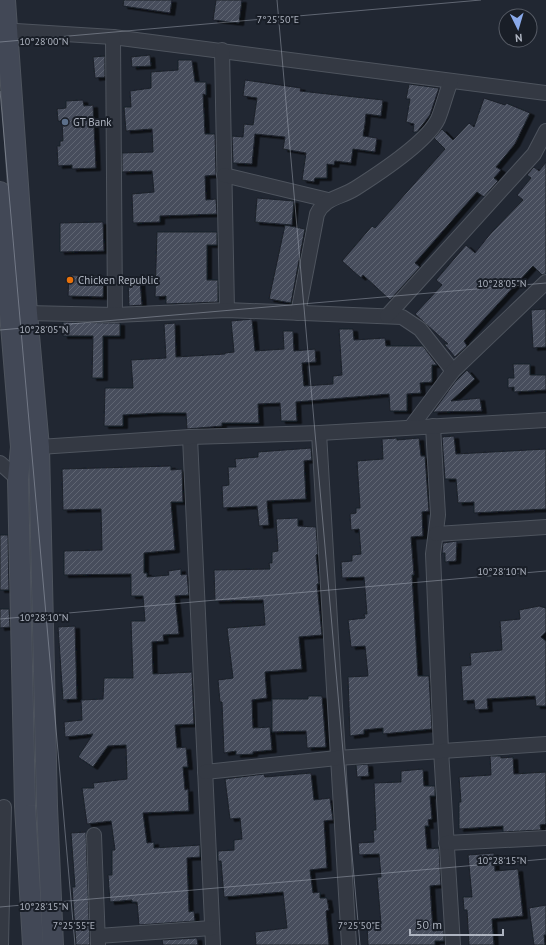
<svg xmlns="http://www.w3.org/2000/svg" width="546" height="945" viewBox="0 0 546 945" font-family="'PT Sans',sans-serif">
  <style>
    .building { fill: url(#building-hatch); stroke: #1b2029; filter: url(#shadow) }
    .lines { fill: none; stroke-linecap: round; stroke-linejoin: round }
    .street-casing { stroke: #4e545e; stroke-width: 16 }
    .secondary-casing { stroke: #4e545e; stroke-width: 22 }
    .street { stroke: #343943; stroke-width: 14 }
    .secondary { stroke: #424856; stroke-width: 20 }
    .ticks { fill: none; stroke: #aeb4c0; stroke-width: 1; stroke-opacity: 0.45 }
    .service-dot { fill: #5c6f8a; stroke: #191e27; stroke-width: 1.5 }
    .food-dot { fill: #e8710a; stroke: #191e27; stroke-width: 1.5 }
    .labels { text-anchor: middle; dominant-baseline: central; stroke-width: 4; stroke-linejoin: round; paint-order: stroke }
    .poi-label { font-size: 11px; fill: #aeb4c0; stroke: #191e27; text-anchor: start }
    .ticks-label { font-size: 10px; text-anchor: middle; fill: #aeb4c0; stroke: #191e27; stroke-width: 4; stroke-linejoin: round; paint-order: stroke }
  </style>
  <defs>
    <pattern id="building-hatch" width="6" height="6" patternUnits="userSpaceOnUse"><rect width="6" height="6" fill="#474e5c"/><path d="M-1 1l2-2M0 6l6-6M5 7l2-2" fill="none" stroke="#5f6572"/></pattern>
    <filter id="shadow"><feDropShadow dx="4.5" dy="2.5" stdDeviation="0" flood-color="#0009"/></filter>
  </defs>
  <rect width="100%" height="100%" fill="#212732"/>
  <g class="building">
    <polygon points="124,0 172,0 170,13 123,6"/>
    <polygon points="216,0 242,0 239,23 213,20"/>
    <polygon points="150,55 151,66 132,67 131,57"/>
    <polygon points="105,56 105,77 95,78 93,57"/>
    <polygon points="178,60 192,60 195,82 206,82 206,95 203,94 205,134 215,134 216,173 216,175 205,176 206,200 216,199 217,214 160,216 160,222 133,223 132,194 154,192 152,171 122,172 122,153 153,152 152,129 126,131 124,107 131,107 130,91 151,88 151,72 178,70"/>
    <polygon points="245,80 301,88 300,91 383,100 381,116 366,114 365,124 363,136 377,138 375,152 353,149 351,163 335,161 334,165 327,164 327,178 315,178 314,182 302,180 306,153 283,149 285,137 255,134 252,164 233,163 232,136 243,137 244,124 253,125 257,98 243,96"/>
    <polygon points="409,84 439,88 430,115 417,132 413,132 414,124 406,122 410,99 406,99"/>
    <polygon points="484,98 505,105 506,103 530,113 515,144 496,167 501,170 494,178 498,181 484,197 477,192 415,263 420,267 390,300 363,275 361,278 342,261 372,226 375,228 445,149 434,138 442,129 453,140 469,123 474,127"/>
    <polygon points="83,100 84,106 93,105 96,168 72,169 72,165 58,166 57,146 60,146 60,141 63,141 62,121 58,121 57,109 66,108 66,101"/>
    <polygon points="546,162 546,274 542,275 533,266 531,268 464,341 467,346 455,357 444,344 448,344 415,314 442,285 436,280 466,245 475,253 491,233 523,200 517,195 531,178 527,175 534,167 539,171"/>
    <polygon points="257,198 294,201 292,225 255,222"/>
    <polygon points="103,222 104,251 60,252 60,223"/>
    <polygon points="285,225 305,229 291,303 269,299"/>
    <polygon points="157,232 217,232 217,245 207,245 207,280 218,280 218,302 166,304 166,296 155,297"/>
    <polygon points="69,275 104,276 103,297 68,296"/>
    <polygon points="128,280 140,280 142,305 129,306"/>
    <polygon points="546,309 546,347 533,348 531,310"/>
    <polygon points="252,319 255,351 284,349 283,331 293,331 294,351 315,349 316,362 302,363 304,386 333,384 333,376 342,375 339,329 353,329 354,340 385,338 386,346 423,346 437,365 432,365 432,382 420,383 421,393 407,394 407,411 390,411 389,394 296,402 297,421 281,421 280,403 258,404 259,423 222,423 222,426 187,429 186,413 158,413 123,415 123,426 104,426 105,388 133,388 131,360 166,358 164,324 175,323 176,357 225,354 225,353 234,352 231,321"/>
    <polygon points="63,322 120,323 120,336 103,336 103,378 92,378 93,336 63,336"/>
    <polygon points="513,364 530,364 530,375 546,375 546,390 514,392 514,387 508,388 508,378 514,378"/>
    <polygon points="467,370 475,379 451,401 480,398 482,411 433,412 455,382"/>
    <polygon points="454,436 456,454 546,449 546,509 474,513 474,502 458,503 456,479 445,479 442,437"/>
    <polygon points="397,438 397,440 419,438 421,456 425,456 429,511 422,512 423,536 411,537 414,575 412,575 418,676 429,676 432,729 383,734 383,728 364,730 364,734 350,736 348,677 368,676 365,646 351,647 348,620 365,618 364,614 367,614 364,577 342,578 341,562 352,561 352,555 361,554 359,529 351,530 350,514 356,513 356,508 360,508 357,461 383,459 382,439"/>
    <polygon points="311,448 312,460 304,461 306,499 267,501 269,525 259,526 257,506 223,508 222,486 229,485 228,467 236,467 235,459 258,457 258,452"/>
    <polygon points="171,466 171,470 182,469 183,502 171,502 175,550 144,553 144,573 147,573 147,577 169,575 168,571 181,569 181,575 187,574 189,595 175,596 179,634 163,635 164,641 152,642 153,674 192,672 194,724 175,725 177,748 186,747 188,767 183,767 185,790 188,789 189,811 143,813 147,843 154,842 154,848 200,845 200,857 187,858 189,912 194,911 195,921 139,925 137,902 132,902 132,900 110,902 108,875 112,875 112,850 115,850 111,821 87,824 82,788 94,788 93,783 127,779 126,745 108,746 93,767 78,757 93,734 65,737 64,722 82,720 81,700 103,699 104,678 133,678 131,621 145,621 143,596 131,596 131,574 64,575 64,551 102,550 101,509 63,510 62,469"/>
    <polygon points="298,518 298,526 316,527 318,554 316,555 319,584 317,584 322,635 299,637 302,669 265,672 267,698 252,700 253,728 270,727 272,750 253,752 253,754 236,755 236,751 224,753 222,702 220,702 218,680 233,678 227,628 265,625 263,600 215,601 214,570 270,569 269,563 272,563 272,552 278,551 276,519"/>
    <polygon points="0,535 8,535 9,590 0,590"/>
    <polygon points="457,541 456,561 445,562 445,553 442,553 443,543"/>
    <polygon points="539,606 546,608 546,632 541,637 546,641 546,706 536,706 535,696 487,699 488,709 475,710 474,700 463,701 461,666 471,665 470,653 502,650 500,621 520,619 519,610"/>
    <polygon points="0,609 9,609 10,627 0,628"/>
    <polygon points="75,626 77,699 63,700 58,627"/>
    <polygon points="308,696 322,696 326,747 307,748 306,731 272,732 272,699 308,699"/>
    <polygon points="490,756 501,756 501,758 513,757 514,774 546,772 546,824 540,825 541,830 503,832 503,826 459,829 459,802 461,802 459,777 491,775"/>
    <polygon points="368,764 369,776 357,777 356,765"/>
    <polygon points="423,769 424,786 435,786 435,796 430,796 432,819 428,820 429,826 425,826 427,849 439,848 441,885 430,886 433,931 444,930 444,941 435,941 435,945 368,945 367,925 381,924 377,877 381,877 379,854 359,855 358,843 374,842 373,830 376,830 374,783 401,782 401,771"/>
    <polygon points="311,773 314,800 330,798 333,820 324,821 327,868 310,870 313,893 320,892 320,898 327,898 329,910 326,911 329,945 256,945 255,932 287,928 283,892 224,897 221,861 218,861 218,851 234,850 234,840 242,839 240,818 230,819 225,779 264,774 265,777"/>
    <polygon points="86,832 90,945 76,945 72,887 75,887 71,833"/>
    <polygon points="494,853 495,871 518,869 523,916 492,919 494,945 469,945 467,910 464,910 463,897 472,897 468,855"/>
    <polygon points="546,905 546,935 544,935 545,945 534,945 529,908"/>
    <polygon points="197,938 198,945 163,945 162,940"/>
  </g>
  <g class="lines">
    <g class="street-casing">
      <g id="street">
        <polyline points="0,30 113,37 546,93"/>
        <polyline points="113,37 115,315"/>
        <polyline points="222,50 227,310"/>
        <polyline points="224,175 328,200"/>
        <polyline points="27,313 115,315 227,310 402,317 420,329 453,371"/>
        <path d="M298,313L317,214C325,197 341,198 356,188C378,174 427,142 438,119C443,107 446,93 451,81"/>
        <polyline points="387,316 534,154 546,131"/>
        <polyline points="433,426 438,515 433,554 441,750 453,945"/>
        <polyline points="411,427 453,371 546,282"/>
        <polyline points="319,433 349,945"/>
        <polyline points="190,437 213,945"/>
        <polyline points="39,447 190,437 319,433 546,420"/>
        <polyline points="0,463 18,479"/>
        <polyline points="436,534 546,527"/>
        <polyline points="205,772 337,758 546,744"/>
        <polyline points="94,835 98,944"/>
        <polyline points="446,843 546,838"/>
        <polyline points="98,936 212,928"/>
        <polyline points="1,945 4,807"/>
      </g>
    </g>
    <g class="secondary-casing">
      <g id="secondary">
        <polyline points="5,0 27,313 39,447 47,806 53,945"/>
        <polyline points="0,192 21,447 18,479 25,806 33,945"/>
      </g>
    </g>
    <use href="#street" class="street"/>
    <use href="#secondary" class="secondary"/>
  </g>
  <path class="ticks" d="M277,0L360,945M0,42L481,0M0,91L75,945M0,330L546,283M0,619L546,571M0,907L546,859"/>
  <circle class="service-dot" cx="65" cy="122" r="4"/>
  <circle class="food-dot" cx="70" cy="280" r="4"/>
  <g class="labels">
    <g class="poi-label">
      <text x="73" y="122">GT Bank</text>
      <text x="78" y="280">Chicken Republic</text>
    </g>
  </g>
  <g class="ticks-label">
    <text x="278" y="23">7°25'50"E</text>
    <text x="44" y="45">10°28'00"N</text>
    <text x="502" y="287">10°28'05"N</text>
    <text x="44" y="333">10°28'05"N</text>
    <text x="502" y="575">10°28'10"N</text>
    <text x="44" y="621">10°28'10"N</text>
    <text x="502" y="864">10°28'15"N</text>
    <text x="44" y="910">10°28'15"N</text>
    <text x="74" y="929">7°25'55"E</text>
    <text x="359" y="929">7°25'50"E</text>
  </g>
  <g transform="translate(518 28) rotate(175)"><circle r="19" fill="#191e27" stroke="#555a64"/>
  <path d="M0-3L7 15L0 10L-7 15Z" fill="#89a9ea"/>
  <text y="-6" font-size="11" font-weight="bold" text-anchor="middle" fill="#aeb4c0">N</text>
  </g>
  <path d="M410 929v6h93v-6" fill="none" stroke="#aeb4c0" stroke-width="2"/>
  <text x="416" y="929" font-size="12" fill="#aeb4c0" stroke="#191e27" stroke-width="3" paint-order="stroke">50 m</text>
</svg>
